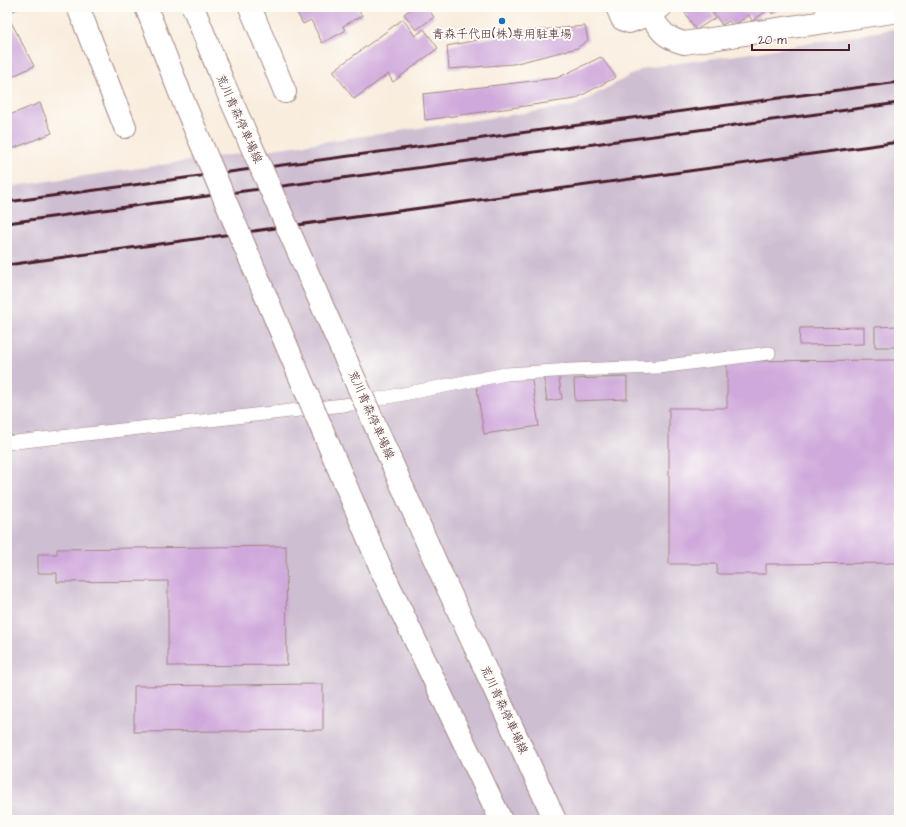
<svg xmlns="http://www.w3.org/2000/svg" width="906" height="827" viewBox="0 0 906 827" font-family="'Architects Daughter','Klee One',sans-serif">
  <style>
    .industrial { fill: #cebed1 }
    .building { fill: #cfa9db }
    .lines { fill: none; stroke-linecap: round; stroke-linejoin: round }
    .service-casing { stroke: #a28684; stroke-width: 14 }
    .minor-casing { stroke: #a28684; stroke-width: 24 }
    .service { stroke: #fff; stroke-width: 13 }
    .minor { stroke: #fff; stroke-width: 22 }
    .rail { stroke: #4a1f2b; stroke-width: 3 }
    .secondary-bridge-casing { stroke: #a28684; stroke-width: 24; stroke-linecap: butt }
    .secondary-bridge { stroke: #fff; stroke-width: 22 }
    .poi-dot { fill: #1f6fb2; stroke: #fdfcf7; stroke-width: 1.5 }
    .labels { text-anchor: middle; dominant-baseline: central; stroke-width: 4; stroke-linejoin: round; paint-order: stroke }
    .poi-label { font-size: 12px; fill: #4a1f2b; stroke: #fdfcf7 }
    .street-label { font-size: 12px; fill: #4a1f2b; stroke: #fdfcf7 }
  </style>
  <rect width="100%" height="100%" fill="#fdfcf7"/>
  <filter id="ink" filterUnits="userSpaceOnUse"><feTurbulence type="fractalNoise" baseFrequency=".025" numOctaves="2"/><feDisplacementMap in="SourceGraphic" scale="8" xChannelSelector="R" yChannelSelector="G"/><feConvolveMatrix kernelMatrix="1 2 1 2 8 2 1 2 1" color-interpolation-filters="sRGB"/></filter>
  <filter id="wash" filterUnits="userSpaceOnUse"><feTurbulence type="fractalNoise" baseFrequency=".012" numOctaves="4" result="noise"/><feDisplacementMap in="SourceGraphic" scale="16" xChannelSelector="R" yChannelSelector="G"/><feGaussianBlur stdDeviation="0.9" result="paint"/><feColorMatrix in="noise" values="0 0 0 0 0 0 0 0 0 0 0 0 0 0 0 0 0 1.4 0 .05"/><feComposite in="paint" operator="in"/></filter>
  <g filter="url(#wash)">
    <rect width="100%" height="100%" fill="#f9edde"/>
    <polygon class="industrial" points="899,28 899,820 7,820 7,187 574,106 644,68 758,52"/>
    <g id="blocks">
      <g class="building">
        <polygon points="7,7 21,7 7,14"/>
        <polygon points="294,7 357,7 362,16 343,26 345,31 322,43 311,20 303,24"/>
        <polygon points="414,7 427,7 434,17 416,30 404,14"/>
        <polygon points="694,7 708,7 715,18 696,30 685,13"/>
        <polygon points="710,7 783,7 772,14 769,9 752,21 749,15 733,26 729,21 722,25"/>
        <polygon points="403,19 415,36 424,29 438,48 393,82 388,74 354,99 333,71"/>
        <polygon points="10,20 34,66 7,79 7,22"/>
        <polygon points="585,26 588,40 577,48 513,64 449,69 447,46 519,32"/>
        <polygon points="601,57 616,77 575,99 425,120 423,94 557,78"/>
        <polygon points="40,103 52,133 7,151 7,116"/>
        <polygon points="899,326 899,347 875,347 875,327"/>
        <polygon points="864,327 864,344 799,345 800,328"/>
        <polygon points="899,360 899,563 766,564 766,574 717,574 717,564 669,564 669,408 727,408 727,361"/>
        <polygon points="558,372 562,399 547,401 543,374"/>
        <polygon points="531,374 539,426 484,434 476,382"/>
        <polygon points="627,377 627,399 575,401 574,379"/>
        <polygon points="286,546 287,665 168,666 168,581 57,582 57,573 38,573 38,554 57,554 57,549"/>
        <polygon points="323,684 323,730 134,732 134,686"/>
      </g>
    </g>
  </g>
  <g filter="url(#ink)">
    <use href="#blocks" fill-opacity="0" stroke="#a28684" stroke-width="1"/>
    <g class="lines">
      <g class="service-casing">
        <g id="service">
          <polyline points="821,7 827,22"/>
          <polyline points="7,443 352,404 506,374 571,370 659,367 769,353"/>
        </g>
      </g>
      <g class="minor-casing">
        <g id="minor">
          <polyline points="78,7 125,127"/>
          <polyline points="250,7 285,92"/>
          <polyline points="617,7 622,19 629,22 650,14 661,7"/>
          <path d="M650,14C661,32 664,37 684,43L899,11"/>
        </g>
      </g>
      <use href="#service" class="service"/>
      <use href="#minor" class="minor"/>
      <g class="rail">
        <polyline points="7,202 899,82"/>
        <polyline points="7,223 899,103"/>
        <polyline points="7,265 899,142"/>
      </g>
      <g class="secondary-bridge-casing">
        <g id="secondary-bridge">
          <polyline points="146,7 184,103 382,571 501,820"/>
          <polyline points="193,7 223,82 437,565 555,820"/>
        </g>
      </g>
      <use href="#secondary-bridge" class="secondary-bridge"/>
    </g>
  </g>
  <circle class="poi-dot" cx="502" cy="21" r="4"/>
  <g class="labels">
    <g class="poi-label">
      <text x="502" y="34">青森千代田(株)専用駐車場</text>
    </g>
    <g class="street-label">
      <text transform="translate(239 119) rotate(66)">荒川青森停車場線</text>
      <text transform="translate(371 415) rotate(66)">荒川青森停車場線</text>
      <text transform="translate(504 710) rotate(65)">荒川青森停車場線</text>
    </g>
  </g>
  <rect width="906" height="827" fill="none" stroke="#fdfcf7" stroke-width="24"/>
  <path d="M752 44v6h97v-6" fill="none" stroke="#4a1f2b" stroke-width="2"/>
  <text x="758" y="44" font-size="12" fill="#4a1f2b" stroke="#fdfcf7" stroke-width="3" paint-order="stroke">20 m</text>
</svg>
